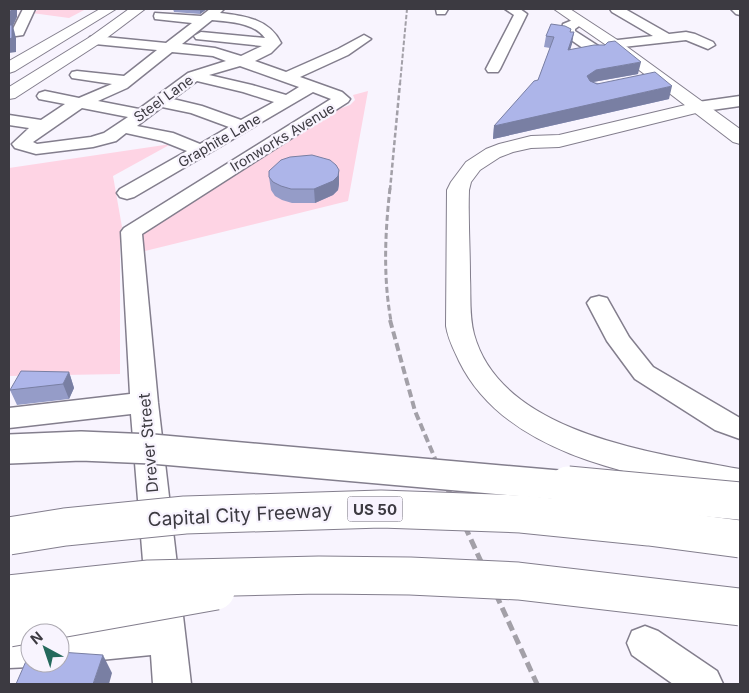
<svg xmlns="http://www.w3.org/2000/svg" width="749" height="693" viewBox="0 0 749 693" font-family="Inter,sans-serif">
  <style>
    .green { fill: #fed4e4 }
    .lines { fill: none; stroke-linecap: round; stroke-linejoin: round }
    .minor-casing { stroke: #837e8d; stroke-width: 3 }
    .major-casing { stroke: #837e8d; stroke-width: 2 }
    .highway-casing { stroke: #837e8d; stroke-width: 2 }
    .minor { fill: #fff; fill-rule: evenodd }
    .major { fill: #fff; fill-rule: evenodd }
    .highway { fill: #fff; fill-rule: evenodd }
    .rail-far4 { stroke: #a3a0a8; stroke-width: 2; stroke-dasharray: 4.5 2; stroke-linecap: butt }
    .rail-far3 { stroke: #a3a0a8; stroke-width: 2.5; stroke-dasharray: 5 2.5; stroke-linecap: butt }
    .rail-far2 { stroke: #a3a0a8; stroke-width: 3; stroke-dasharray: 6 3; stroke-linecap: butt }
    .rail-far1 { stroke: #a3a0a8; stroke-width: 4; stroke-dasharray: 8 4; stroke-linecap: butt }
    .rail { stroke: #a3a0a8; stroke-width: 5; stroke-dasharray: 10 5; stroke-linecap: butt }
    .highway-bridge-far1-casing { stroke: #837e8d; stroke-width: 32; stroke-linecap: butt }
    .highway-bridge-casing { stroke: #837e8d; stroke-width: 39; stroke-linecap: butt }
    .highway-bridge-far1 { stroke: #fff; stroke-width: 29 }
    .highway-bridge { stroke: #fff; stroke-width: 37 }
    .wall { fill: #959cc8 }
    .shaded-wall { fill: #797fa3 }
    .building { fill: #adb5e9; stroke: #797fa3 }
    .labels { text-anchor: middle; dominant-baseline: central; stroke-width: 4.5; stroke-linejoin: round; paint-order: stroke }
    .far-street-label { font-size: 14px; fill: #3c3a41; stroke: #f8f4fe }
    .shield { fill: #f8f4fe; stroke: #74727a; stroke-width: 1 }
    .shield-label { font-size: 15px; font-weight: bold; fill: #3c3a41 }
    .street-label { font-size: 16px; fill: #3c3a41; stroke: #f8f4fe }
    .near-street-label { font-size: 19px; fill: #3c3a41; stroke: #f8f4fe }
  </style>
  <rect width="100%" height="100%" fill="#f8f4fe"/>
  <g class="green">
    <polygon points="40,9 86,9 69,18 32,13"/>
    <polygon points="368,91 348,201 141,252 138,234 336,110 350,105 355,100 353,95"/>
    <polygon points="171,144 113,176 122,227 120,231 120,374 9,376 9,168"/>
  </g>
  <g class="lines">
    <g class="minor-casing">
      <g id="minor">
        <polygon points="23,9 35,9 23,35 9,37 9,29 13,29"/>
        <path d="M210,9H224L220,13C245,16 269,19 281,43L271,53L255,61L286,72L338,49L364,35L371,39L348,55L300,77L342,92L350,99L348,102L142,234L158,403L191,684H153L151,655L60,664L56,663H60V633H51L60,630L148,622L131,414L9,428V408L130,394L121,232L124,228L331,99L313,92L134,197L127,199L120,197L117,193L120,189L187,151L162,141L126,133L116,141L93,147L36,154L15,148L12,144L29,128L9,125V115L41,120L65,104L39,99L37,96L39,93L45,91L79,98L112,84L72,78L70,75L72,72L77,71L124,76L157,50L95,44L88,40L90,37L95,36L166,43L192,23L155,19L154,16L155,13L201,16ZM212,20C230,22 253,22 265,38L201,32L194,36L196,39L262,46L241,56L215,48L182,44ZM172,52L213,56L226,61L188,73L139,109L98,101L127,88ZM240,66L299,87L286,95L252,85L209,75ZM197,81L243,92L274,102L241,120L202,106L173,99ZM162,107L191,113L229,127L200,144L173,133L137,126ZM82,108L128,117L104,133L91,137L37,144L33,142Z"/>
        <polygon points="436,9 448,9 445,14 437,14"/>
        <polygon points="505,9 520,9 527,14 500,69 498,72 488,72 486,69 514,15"/>
        <polygon points="610,9 625,9 669,34 686,32 695,34 713,42 715,45 708,49 686,40 614,48 609,47 607,44 609,41 653,36 612,12"/>
        <polygon points="731,9 740,9 740,15 736,14"/>
        <polygon points="580,17 586,21 575,29 575,31 603,49 605,52 603,55 593,55 561,33 563,24"/>
        <polygon points="740,96 740,106 698,112 692,110 690,107 692,104 698,102"/>
        <polygon points="599,296 607,298 629,337 653,367 740,418 740,439 715,430 635,379 607,341 587,303 591,298"/>
        <polygon points="645,626 658,631 717,671 723,684 673,684 632,655 627,643 632,631"/>
        <polygon points="30,631 34,633 30,633 30,663 39,663 30,667 9,668 9,634"/>
      </g>
    </g>
    <g class="major-casing">
      <g id="major">
        <polygon points="100,9 116,9 15,71 9,73 9,61"/>
        <polygon points="129,9 145,9 100,43 15,98 9,99 9,87 90,37"/>
        <polygon points="554,9 570,9 619,41 740,129 740,144 733,142 609,47"/>
      </g>
    </g>
    <g class="highway-casing">
      <path id="highway" d="M698,102L704,103L707,107L704,111L559,147L531,148L513,152L500,157L480,170L471,182L469,190C468,219 470,248 470,277C471,296 469,315 474,334C501,434 655,453 740,469V495C644,477 507,459 459,361C454,350 448,339 446,326L447,190L451,182L466,162L486,149L499,144L531,136L559,135Z"/>
    </g>
    <use href="#minor" class="minor"/>
    <use href="#major" class="major"/>
    <use href="#highway" class="highway"/>
    <polyline class="rail-far4" points="400,84 407,9"/>
    <polyline class="rail-far3" points="390,190 400,83"/>
    <path class="rail-far2" d="M390,188C385,233 383,277 391,321"/>
    <polyline class="rail-far1" points="390,320 415,411 447,487"/>
    <polyline class="rail" points="446,485 537,684"/>
    <g class="highway-bridge-far1-casing">
      <polyline id="highway-bridge-far1" points="9,449 81,446 152,449 581,487"/>
    </g>
    <g class="highway-bridge-casing">
      <g id="highway-bridge">
        <polyline points="568,485 740,501"/>
        <polyline points="9,536 65,527 185,515 381,509 521,514 649,527 740,539"/>
        <polyline points="9,594 149,579 319,575 410,576 518,581 740,607"/>
        <polyline points="9,628 216,591"/>
      </g>
    </g>
    <use href="#highway-bridge-far1" class="highway-bridge-far1"/>
    <use href="#highway-bridge" class="highway-bridge"/>
  </g>
  <g class="wall">
    <polygon points="173,9 207,9 200,14 174,12"/>
    <polygon points="570,32 574,32 570,50 638,74 593,82 669,99 493,139 494,126 538,80 550,48 544,47 546,36"/>
    <polygon points="269,177 339,184 338,190 333,195 315,203 292,203 282,200 275,196 271,190"/>
    <polygon points="69,372 74,388 69,399 17,405 10,390"/>
  </g>
  <g class="shaded-wall">
    <polygon points="11,9 17,9 17,17 13,26 16,38 16,52 9,53 9,13"/>
    <polygon points="202,9 207,9 200,14 200,10"/>
    <polygon points="574,32 572,44 566,62 568,50"/>
    <polygon points="641,62 638,74 593,82 585,88 587,76 596,70"/>
    <polygon points="672,86 669,99 493,139 494,126"/>
    <polygon points="339,170 339,184 338,190 333,195 315,203 314,189"/>
    <polygon points="69,372 74,388 69,399 63,384"/>
    <polygon points="103,655 112,673 109,684 93,684"/>
  </g>
  <g class="building">
    <polygon points="174,9 202,9 200,10"/>
    <polygon points="551,24 565,26 571,29 570,32 574,32 568,50 594,45 605,45 608,42 615,41 641,62 596,70 587,76 590,81 597,84 655,72 672,86 494,126 534,81 538,80 554,37 546,36"/>
    <polygon points="9,25 12,25 12,38 9,39"/>
    <polygon points="312,155 330,160 336,165 339,170 338,176 333,181 314,189 291,189 281,186 273,182 269,177 269,171 281,160 290,157"/>
    <polygon points="21,371 69,372 63,384 10,390"/>
    <polygon points="30,652 30,663 60,663 60,652 103,655 93,684 16,684"/>
  </g>
  <g class="labels">
    <g class="far-street-label">
      <text transform="translate(163 98) rotate(-36)">Steel Lane</text>
      <text transform="translate(282 137) rotate(-31)">Ironworks Avenue</text>
      <text transform="translate(219 140) rotate(-30)">Graphite Lane</text>
    </g>
    <rect class="shield" x="347.5" y="496.5" width="55" height="25" rx="4"/>
    <g class="shield-label">
      <text x="375" y="509">US 50</text>
    </g>
    <g class="street-label">
      <text transform="translate(148 443) rotate(-95)">Drever Street</text>
    </g>
    <g class="near-street-label">
      <text transform="translate(240 515) rotate(-3)">Capital City Freeway</text>
    </g>
  </g>
  <rect width="749" height="693" fill="none" stroke="#3c3a41" stroke-width="20"/>
  <g transform="translate(45 648) rotate(320)"><circle r="24" fill="#f8f4fe" stroke="#adaab2"/>
  <path d="M0-4L9 19L0 12L-9 19Z" fill="#24695c"/>
  <text y="-8" font-size="14" font-weight="bold" text-anchor="middle" fill="#3c3a41">N</text>
  </g>
</svg>
